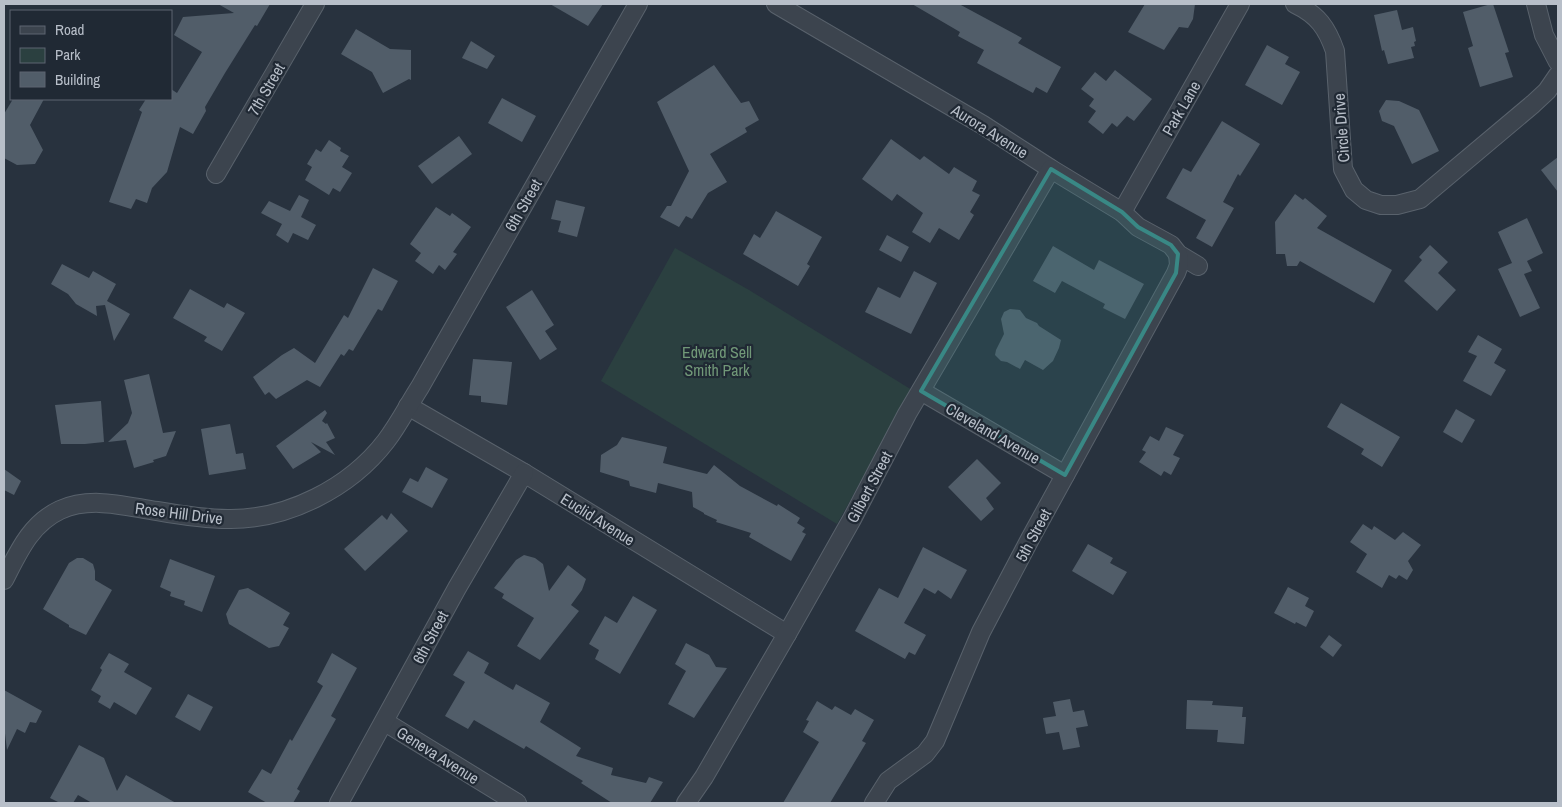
<svg xmlns="http://www.w3.org/2000/svg" width="1562" height="807" viewBox="0 0 1562 807" font-family="'Archivo Narrow',sans-serif">
  <style>
    .green { fill: #2b4040 }
    .building { fill: #515d69 }
    .lines { fill: none; stroke-linecap: round; stroke-linejoin: round }
    .street-casing { stroke: #59626c; stroke-width: 20 }
    .street { stroke: #3c444e; stroke-width: 18 }
    .marked { fill: #398885; fill-opacity: 0.2; stroke: #398885; stroke-width: 4; stroke-linejoin: round }
    .labels { text-anchor: middle; dominant-baseline: central; stroke-width: 4.5; stroke-linejoin: round; paint-order: stroke }
    .street-label { font-size: 16px; fill: #b8bfc9; stroke: #202934 }
    .park-label { font-size: 16px; fill: #719878; stroke: #202934 }
  </style>
  <rect width="100%" height="100%" fill="#28323e"/>
  <polygon class="green" points="675,248 749,290 912,390 837,524 601,381"/>
  <g class="building">
    <polygon points="218,4 270,4 257,26 255,25 225,73 205,107 206,111 193,134 180,127 167,172 152,188 147,203 136,199 131,209 109,202 142,112 139,110 146,99 171,99 171,89 177,93 202,52 174,35 183,17 234,13"/>
    <polygon points="550,4 603,4 588,26"/>
    <polygon points="912,4 959,4 1022,38 1018,43 1061,67 1047,93 1036,87 1033,93 977,63 984,50 958,36 960,32"/>
    <polygon points="1145,4 1195,4 1193,19 1188,28 1179,27 1164,50 1128,32"/>
    <polygon points="1491,4 1493,4 1509,52 1505,53 1513,77 1480,87 1468,48 1473,46 1463,12"/>
    <polygon points="1397,10 1402,30 1413,27 1416,41 1414,42 1415,46 1411,47 1414,58 1388,64 1384,50 1382,51 1374,15"/>
    <polygon points="356,29 390,49 411,50 411,80 409,79 383,93 372,72 341,54"/>
    <polygon points="471,41 495,56 487,69 462,58"/>
    <polygon points="1267,45 1289,57 1285,64 1300,72 1282,105 1245,85"/>
    <polygon points="714,65 741,103 749,101 759,120 745,128 747,132 710,154 727,182 708,193 692,219 686,216 679,227 660,217 667,206 671,206 689,171 657,102"/>
    <polygon points="1115,70 1152,99 1134,121 1127,116 1117,127 1112,123 1103,134 1088,122 1096,111 1089,106 1094,99 1081,89 1095,72 1106,81"/>
    <polygon points="502,98 536,116 522,142 488,123"/>
    <polygon points="13,99 44,99 30,125 43,150 35,164 17,165 4,158 4,114"/>
    <polygon points="1386,100 1399,101 1419,110 1439,151 1412,164 1394,126 1382,121 1379,111"/>
    <polygon points="1222,121 1260,144 1240,176 1238,174 1223,202 1234,208 1212,247 1196,238 1206,220 1166,198 1183,168 1191,172"/>
    <polygon points="459,136 472,154 432,184 418,166"/>
    <polygon points="891,139 920,160 924,156 949,174 954,167 977,181 972,191 980,195 970,212 974,215 959,240 939,228 930,243 912,232 923,213 897,194 892,201 862,179"/>
    <polygon points="329,140 341,148 340,151 349,156 342,167 352,173 340,192 333,188 329,195 305,180 312,167 307,164 316,149 321,152"/>
    <polygon points="1558,157 1558,192 1541,170"/>
    <polygon points="1295,194 1303,200 1305,198 1327,216 1317,228 1392,270 1374,303 1300,261 1297,266 1287,266 1285,254 1276,254 1275,222"/>
    <polygon points="299,195 309,200 301,217 316,225 308,240 293,233 288,243 276,235 282,224 261,213 269,201 290,211"/>
    <polygon points="556,200 585,207 577,237 558,232 561,221 551,219"/>
    <polygon points="436,207 450,216 452,213 471,227 453,252 457,254 445,270 439,265 433,274 415,261 421,253 410,244"/>
    <polygon points="776,211 822,237 807,264 810,266 798,286 743,254 754,234 760,238"/>
    <polygon points="1527,218 1543,253 1527,261 1532,271 1524,274 1540,308 1520,317 1498,269 1512,263 1498,232"/>
    <polygon points="887,235 909,247 901,262 879,250"/>
    <polygon points="1430,245 1448,262 1438,273 1456,290 1437,311 1404,281 1422,260 1419,257"/>
    <polygon points="1053,246 1094,270 1099,260 1144,284 1125,319 1103,308 1105,304 1062,281 1055,293 1033,281"/>
    <polygon points="62,264 89,278 93,271 116,284 107,301 130,314 114,341 105,305 96,306 97,316 76,304 68,294 51,284"/>
    <polygon points="373,268 398,281 382,311 378,309 353,351 349,349 344,356 341,354 320,387 307,380 276,399 269,392 265,395 253,377 282,355 294,348 315,363 344,315 348,318"/>
    <polygon points="914,271 937,283 911,334 865,312 878,287 900,298"/>
    <polygon points="190,289 224,308 227,303 245,313 222,351 204,341 207,337 173,318"/>
    <polygon points="532,290 554,325 545,331 557,349 540,360 506,307"/>
    <polygon points="1010,309 1020,310 1026,318 1037,323 1039,326 1061,340 1059,348 1053,361 1043,370 1025,360 1020,369 1007,362 1001,361 995,355 996,350 1004,334 1001,319 1004,312"/>
    <polygon points="1478,335 1502,349 1494,363 1506,370 1491,396 1463,381 1477,356 1468,352"/>
    <polygon points="473,359 512,362 507,405 481,402 481,396 469,395"/>
    <polygon points="149,374 163,433 176,431 166,456 153,460 154,462 134,468 126,440 108,442 128,423 132,413 124,380"/>
    <polygon points="101,401 104,442 85,444 61,444 55,405"/>
    <polygon points="1341,403 1400,437 1382,467 1361,454 1364,449 1327,427"/>
    <polygon points="1456,409 1475,420 1462,443 1443,432"/>
    <polygon points="325,410 327,413 322,421 326,424 327,423 335,438 326,442 335,455 311,442 321,452 293,469 276,446"/>
    <polygon points="230,424 236,454 243,453 246,469 209,475 201,429"/>
    <polygon points="1166,427 1184,435 1173,455 1180,458 1171,475 1164,471 1161,476 1139,462 1146,452 1142,450 1150,436 1159,441"/>
    <polygon points="622,437 667,447 663,463 707,474 714,465 740,486 777,506 778,504 800,518 797,523 805,528 802,532 806,534 791,561 749,537 751,533 716,522 717,520 704,514 704,513 693,507 692,492 658,483 656,493 630,486 629,481 600,472 601,455 617,445"/>
    <polygon points="977,459 1001,483 986,498 994,509 981,521 948,487"/>
    <polygon points="426,467 448,479 432,508 402,492 410,478 418,482"/>
    <polygon points="4,469 21,481 14,495 4,490"/>
    <polygon points="391,513 408,531 365,571 344,549 382,515 387,520"/>
    <polygon points="1363,524 1372,530 1374,526 1395,540 1403,532 1421,545 1408,561 1413,570 1407,580 1399,575 1396,579 1389,575 1382,588 1356,572 1367,554 1350,542"/>
    <polygon points="1088,544 1113,558 1110,563 1127,572 1113,595 1072,571"/>
    <polygon points="923,547 967,570 951,599 938,590 935,594 924,588 904,623 926,635 915,655 909,652 905,659 855,631 879,588 898,598"/>
    <polygon points="524,555 535,558 543,564 549,591 568,565 586,579 582,590 571,605 579,611 540,660 517,646 534,618 502,598 504,594 494,588 516,560"/>
    <polygon points="77,558 83,558 93,564 95,571 95,580 112,590 86,635 69,627 69,625 43,609 69,563"/>
    <polygon points="170,559 215,576 202,612 184,605 185,601 170,596 171,592 160,587"/>
    <polygon points="1288,587 1309,598 1305,606 1314,611 1306,627 1296,622 1295,624 1274,613"/>
    <polygon points="248,588 290,613 283,625 289,628 279,646 269,648 229,624 226,614 239,590"/>
    <polygon points="633,596 657,610 620,674 595,659 599,650 589,644 605,616 617,623"/>
    <polygon points="1329,635 1342,645 1333,657 1320,647"/>
    <polygon points="686,643 709,655 716,667 727,668 694,718 668,704 686,671 675,664"/>
    <polygon points="468,651 489,663 484,673 513,690 516,684 550,703 540,722 581,748 576,756 613,768 611,775 646,783 649,777 663,782 650,803 612,803 581,783 583,781 526,746 524,749 474,720 468,729 445,716 465,682 453,675"/>
    <polygon points="109,653 129,664 124,672 152,688 136,715 114,702 110,709 98,702 101,696 91,690 102,670 100,668"/>
    <polygon points="332,653 357,668 331,716 336,719 297,789 300,791 293,803 267,803 248,792 262,769 271,774 290,739 292,741 323,686 317,682"/>
    <polygon points="4,690 42,711 36,723 30,722 25,733 17,729 7,750 4,725"/>
    <polygon points="188,694 213,707 200,731 175,717"/>
    <polygon points="1070,699 1073,712 1084,710 1088,726 1076,728 1080,747 1063,750 1059,732 1046,734 1043,718 1056,716 1053,702"/>
    <polygon points="1187,700 1213,701 1212,705 1243,707 1242,717 1246,717 1244,744 1217,742 1218,730 1186,729"/>
    <polygon points="817,701 832,710 835,706 851,715 855,709 874,720 862,741 866,743 830,803 783,803 819,742 803,732 809,721 806,720"/>
    <polygon points="79,745 104,758 117,791 126,775 176,803 92,803 78,795 73,803 60,803 50,798"/>
  </g>
  <g class="lines">
    <g class="street-casing">
      <g id="street">
        <polyline points="776,4 983,125 1051,169 1122,212 1138,227 1171,245 1178,254 1198,266"/>
        <path d="M1295,4C1318,15 1327,28 1335,51L1343,169L1354,190L1366,200L1381,205H1397L1420,199L1533,104L1547,91L1558,75"/>
        <polyline points="1536,4 1544,35 1558,62"/>
        <polyline points="216,174 315,4"/>
        <polyline points="1122,212 1240,4"/>
        <polyline points="921,391 1065,475"/>
        <polyline points="408,406 524,473 787,634"/>
        <path d="M4,580C18,553 30,524 60,510C91,496 124,506 157,511C180,515 204,519 228,519C287,520 350,488 386,441C399,424 409,404 420,387L638,4"/>
        <polyline points="385,722 517,803"/>
        <polyline points="339,803 457,588 524,473"/>
        <polyline points="686,803 704,777 787,634 852,519 907,414 1051,169"/>
        <polyline points="874,803 888,781 925,754 935,741 981,632 1030,539 1176,273 1179,265 1178,254"/>
      </g>
    </g>
    <use href="#street" class="street"/>
  </g>
  <path class="marked" d="M1051,169L1122,212L1138,227L1171,245L1178,254L1176,273L1065,475L921,391Z"/>
  <g class="labels">
    <g class="street-label">
      <text transform="translate(266 89) rotate(-60)">7th Street</text>
      <text transform="translate(1181 108) rotate(-60)">Park Lane</text>
      <text transform="translate(1341 128) rotate(-94)">Circle Drive</text>
      <text transform="translate(990 131) rotate(32)">Aurora Avenue</text>
      <text transform="translate(523 205) rotate(-60)">6th Street</text>
      <text transform="translate(993 433) rotate(30)">Cleveland Avenue</text>
      <text transform="translate(869 487) rotate(-62)">Gilbert Street</text>
      <text transform="translate(179 513) rotate(7)">Rose Hill Drive</text>
      <text transform="translate(598 519) rotate(32)">Euclid Avenue</text>
      <text transform="translate(1033 535) rotate(-62)">5th Street</text>
      <text transform="translate(430 637) rotate(-62)">6th Street</text>
      <text transform="translate(438 755) rotate(32)">Geneva Avenue</text>
    </g>
    <g class="park-label">
      <text x="717" y="352">Edward Sell<tspan x="717" dy="18">Smith Park</tspan></text>
    </g>
  </g>
  <rect width="1562" height="807" fill="none" stroke="#b8bfc9" stroke-width="10"/>
  <rect x="10" y="10" width="162" height="90" fill="#202934" stroke="#5d6570"/>
  <rect x="20" y="26" width="25" height="8" fill="#3c444e" stroke="#5d6570"/>
  <text x="55" y="35" font-size="15" fill="#b8bfc9">Road</text>
  <rect x="20" y="48" width="25" height="15" fill="#2b4040" stroke="#5d6570"/>
  <text x="55" y="60" font-size="15" fill="#b8bfc9">Park</text>
  <rect x="20" y="72" width="25" height="15" fill="#515d69" stroke="#5d6570"/>
  <text x="55" y="85" font-size="15" fill="#b8bfc9">Building</text>
</svg>
